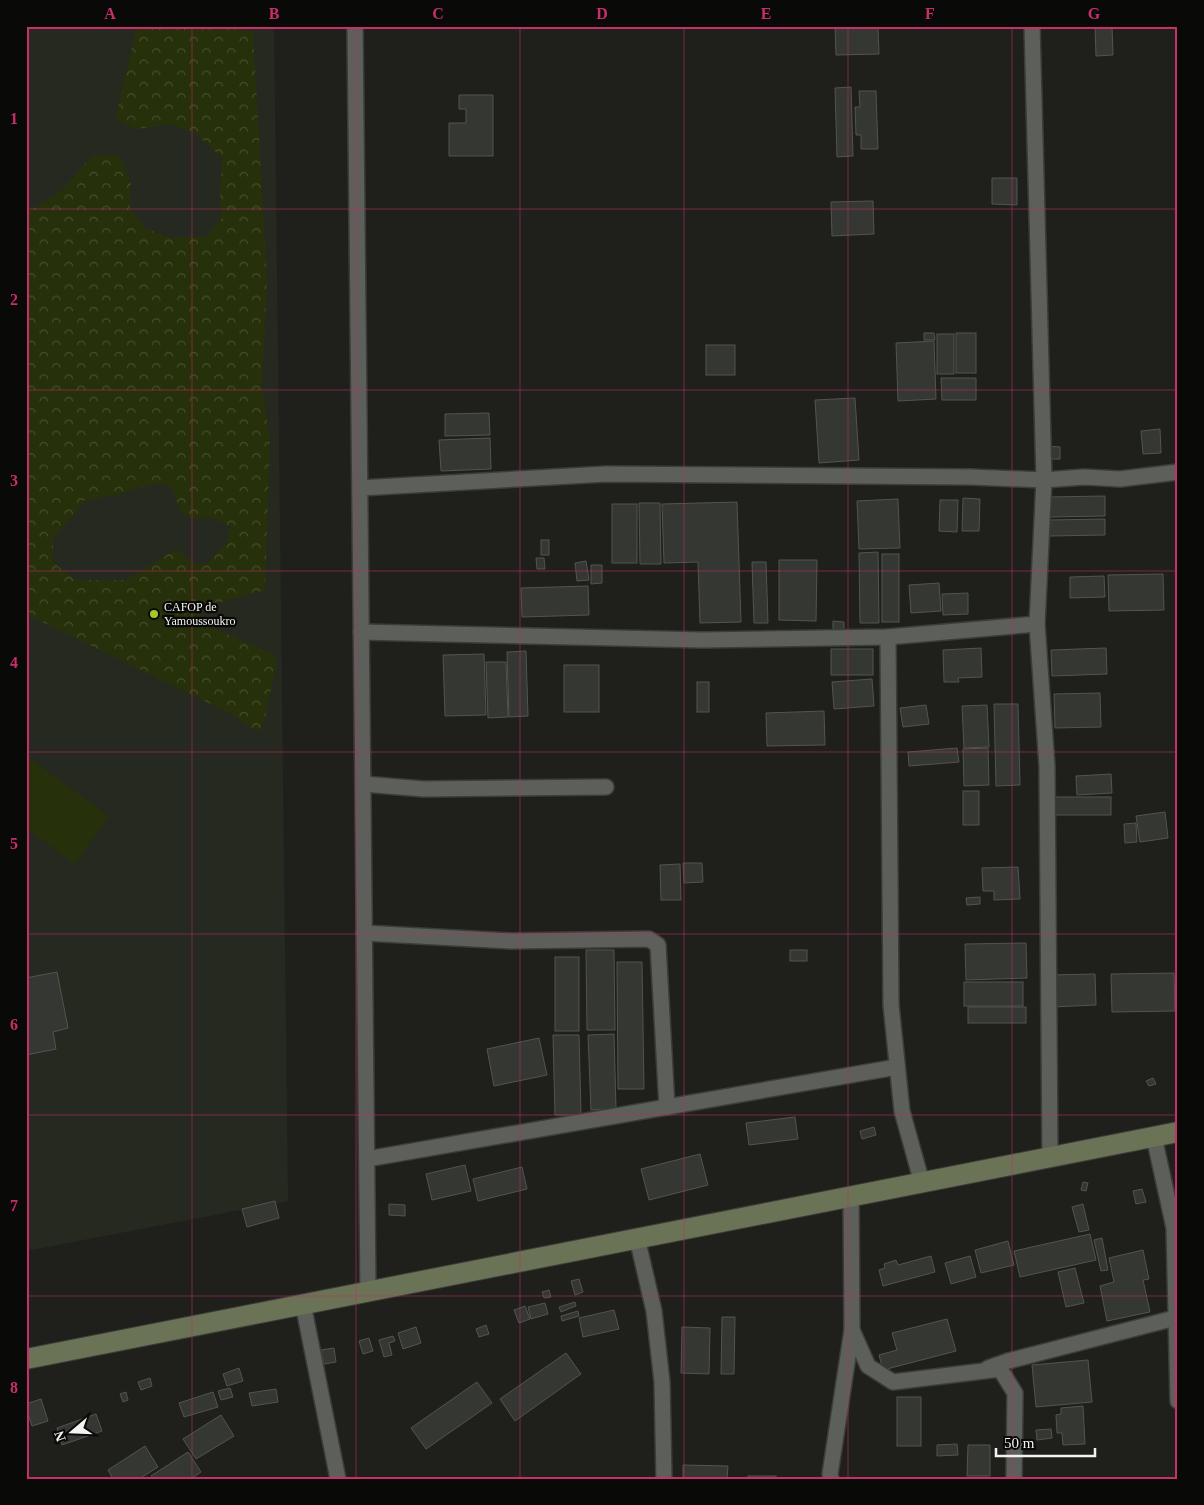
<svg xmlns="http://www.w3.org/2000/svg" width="1204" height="1505" viewBox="0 0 1204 1505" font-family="'Times New Roman',serif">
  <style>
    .built { fill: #262920 }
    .forest { fill: url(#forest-crowns); fill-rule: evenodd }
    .garden { fill: #26300a }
    .building { fill: #353733; stroke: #535450 }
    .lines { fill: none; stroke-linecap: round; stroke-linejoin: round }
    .street-casing { stroke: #3c3d3a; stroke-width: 18 }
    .secondary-casing { stroke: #3c3d3a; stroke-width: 22 }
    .street { stroke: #5d5f5a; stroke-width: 15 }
    .secondary { stroke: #6a7355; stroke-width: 20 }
    .grid { fill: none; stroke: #c72e6a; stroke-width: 1; stroke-opacity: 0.55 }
    .poi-dot { fill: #a4c825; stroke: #090908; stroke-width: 2 }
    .labels { text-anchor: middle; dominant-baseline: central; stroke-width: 4.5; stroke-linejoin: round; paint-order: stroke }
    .poi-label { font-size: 12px; fill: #f3f3f1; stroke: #090908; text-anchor: start }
    .neatline { fill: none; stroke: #c72e6a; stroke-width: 2 }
    .grid-label { font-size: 16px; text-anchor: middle; font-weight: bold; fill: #c72e6a }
  </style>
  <defs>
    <pattern id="forest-crowns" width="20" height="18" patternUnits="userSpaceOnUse" patternTransform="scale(1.25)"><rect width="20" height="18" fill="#26300a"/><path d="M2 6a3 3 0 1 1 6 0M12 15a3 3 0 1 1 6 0" fill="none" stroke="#464e2e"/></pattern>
  </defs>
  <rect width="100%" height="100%" fill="#1f201c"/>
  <polygon class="built" points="26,26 274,26 288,1201 26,1251"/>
  <path class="forest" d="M137,26H203L253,31L267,282L262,386L270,443L265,590L206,606L197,621L275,655L276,665L264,723L258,732L231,714L26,614V210H31L62,190L93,155H119L131,183L130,208L144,228L168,237H206L222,218L220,199L222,158L195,133L169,124L137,129L115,120ZM163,483L173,489L180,511L191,519L211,517L230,526L227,543L207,564H195L176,549L127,580H76L53,562V538L77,511L85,500L118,495L134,489Z"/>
  <polygon class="garden" points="28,757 109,816 75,864 26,828 26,760"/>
  <g class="building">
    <polygon points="835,26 878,26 879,54 836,55"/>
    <polygon points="1095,26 1112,26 1113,55 1096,56"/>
    <polygon points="851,87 853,156 837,157 835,88"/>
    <polygon points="859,91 876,91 878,149 861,149 861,135 856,135 855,107 860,107"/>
    <polygon points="459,95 493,95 493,156 449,156 449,123 466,123 466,109 459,109"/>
    <polygon points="992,178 1017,178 1017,205 992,204"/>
    <polygon points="873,201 874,234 832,236 831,202"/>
    <polygon points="924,333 934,333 935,340 924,340"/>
    <rect x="956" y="333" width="20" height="40"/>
    <rect x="937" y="334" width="17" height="40"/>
    <polygon points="934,341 936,399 898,401 896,343"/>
    <rect x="706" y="345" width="29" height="30"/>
    <polygon points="941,378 976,378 976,400 942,400"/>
    <polygon points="855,398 859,460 819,463 815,400"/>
    <polygon points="489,413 490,435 445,436 445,414"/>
    <polygon points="1160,429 1161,453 1143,454 1141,431"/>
    <polygon points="490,438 491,469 441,471 439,440"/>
    <polygon points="1047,446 1060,447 1060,459 1047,459"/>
    <polygon points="1105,496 1105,516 1049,517 1048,497"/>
    <polygon points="963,498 980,499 979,531 962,531"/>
    <polygon points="898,499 900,548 859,549 857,501"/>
    <polygon points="940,500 958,500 957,532 939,531"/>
    <polygon points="737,502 741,622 700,623 698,562 664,563 662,504"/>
    <polygon points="639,503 660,503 661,564 640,564"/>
    <rect x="612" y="504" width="25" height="59"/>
    <polygon points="1105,519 1105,535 1049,536 1049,520"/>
    <rect x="541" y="540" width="8" height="15"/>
    <polygon points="878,552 879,623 860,623 859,553"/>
    <rect x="882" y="554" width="17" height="68"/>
    <polygon points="536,558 544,558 545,569 537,569"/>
    <polygon points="779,560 817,560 816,621 779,620"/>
    <polygon points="586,561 589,580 577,581 575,563"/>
    <polygon points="752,562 766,562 768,623 754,623"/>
    <polygon points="591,565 602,565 602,583 591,584"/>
    <polygon points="1163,574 1164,610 1109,611 1108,575"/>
    <polygon points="1104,576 1105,597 1070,598 1070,577"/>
    <polygon points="939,583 941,611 911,613 909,585"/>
    <polygon points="588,586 589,615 522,617 521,588"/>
    <polygon points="968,593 968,614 943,615 942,594"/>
    <polygon points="833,621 844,622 844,632 833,631"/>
    <polygon points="981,648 982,677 958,678 959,682 944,682 943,650"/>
    <polygon points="1106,648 1107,674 1052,676 1051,650"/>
    <rect x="831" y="649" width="42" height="26"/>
    <polygon points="526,651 528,716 509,717 507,652"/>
    <polygon points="484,654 486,715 445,716 443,655"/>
    <polygon points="486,662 506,662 508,717 488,718"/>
    <rect x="564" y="665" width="35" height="47"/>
    <polygon points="872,679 874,706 834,709 832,682"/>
    <rect x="697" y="682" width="12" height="30"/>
    <polygon points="1100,693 1101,727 1055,728 1054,694"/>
    <polygon points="994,704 1018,704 1020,785 996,786"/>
    <polygon points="926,705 929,724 903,727 900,708"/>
    <polygon points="987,705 989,747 964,748 962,706"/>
    <polygon points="824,711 825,745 767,746 766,713"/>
    <polygon points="957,748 959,762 909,766 908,752"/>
    <polygon points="988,748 989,785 964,786 963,749"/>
    <polygon points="1111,774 1112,793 1077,795 1076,776"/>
    <rect x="963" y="791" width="16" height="34"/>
    <rect x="1051" y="797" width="60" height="18"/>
    <polygon points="1165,812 1168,838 1140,842 1136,816"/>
    <polygon points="1136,823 1137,842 1125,843 1124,824"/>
    <polygon points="683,863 702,863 703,882 684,883"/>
    <polygon points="680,864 681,900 661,900 660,865"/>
    <polygon points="1018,867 1020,899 994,900 994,891 983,891 982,868"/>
    <polygon points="980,897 980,904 967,905 966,898"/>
    <polygon points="1026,943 1027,978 966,980 965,944"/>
    <polygon points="586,950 614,950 615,1030 587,1030"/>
    <rect x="790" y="950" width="17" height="11"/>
    <rect x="555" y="957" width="24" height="74"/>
    <polygon points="617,962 642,962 644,1089 618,1089"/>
    <polygon points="57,972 68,1028 53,1032 56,1049 26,1055 26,978"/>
    <polygon points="1174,973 1175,1011 1112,1012 1111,974"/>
    <polygon points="1095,974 1096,1005 1052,1007 1051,975"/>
    <rect x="964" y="982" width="59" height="24"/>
    <rect x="968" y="1007" width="58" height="16"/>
    <polygon points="614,1034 616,1109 591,1110 588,1035"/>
    <polygon points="553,1035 579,1035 581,1115 555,1115"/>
    <polygon points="539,1038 547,1075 494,1086 487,1049"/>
    <polygon points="1153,1078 1156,1084 1149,1086 1146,1081"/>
    <polygon points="795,1117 798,1139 749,1145 746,1123"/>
    <polygon points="874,1127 876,1135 862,1139 860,1131"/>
    <polygon points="700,1154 708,1185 649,1200 641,1169"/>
    <polygon points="465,1165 471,1191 432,1200 426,1174"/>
    <polygon points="522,1167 527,1189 478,1201 473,1179"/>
    <polygon points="1083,1182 1088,1183 1086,1191 1081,1190"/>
    <polygon points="1142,1189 1146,1202 1136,1204 1133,1191"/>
    <polygon points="275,1201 279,1218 247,1227 242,1209"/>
    <polygon points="389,1204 405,1205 405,1216 389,1215"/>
    <polygon points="1083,1204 1089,1230 1079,1232 1072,1207"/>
    <polygon points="1090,1234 1096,1260 1020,1277 1014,1251"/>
    <polygon points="1102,1238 1108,1270 1101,1271 1094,1240"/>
    <polygon points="1008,1241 1014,1265 981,1273 975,1250"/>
    <polygon points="1143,1250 1149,1279 1143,1280 1150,1312 1107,1321 1100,1286 1114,1282 1109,1258"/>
    <polygon points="931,1256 935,1272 883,1286 879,1270 885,1268 884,1264 896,1260 898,1265"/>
    <polygon points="970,1256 976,1277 951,1284 945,1263"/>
    <polygon points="1075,1268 1084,1303 1066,1307 1058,1272"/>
    <polygon points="579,1279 583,1292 575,1295 571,1281"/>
    <polygon points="549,1290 551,1297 544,1298 542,1292"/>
    <polygon points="575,1302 576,1306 561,1312 559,1307"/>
    <polygon points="545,1303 548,1314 531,1319 528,1307"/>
    <polygon points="525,1306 530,1319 519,1323 514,1310"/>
    <polygon points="614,1310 619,1329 583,1337 579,1318"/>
    <polygon points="578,1311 579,1316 562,1321 561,1316"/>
    <polygon points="722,1317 735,1317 734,1374 721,1374"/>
    <polygon points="947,1319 956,1351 883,1370 879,1355 897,1350 892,1333"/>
    <polygon points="486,1325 489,1334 479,1337 476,1329"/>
    <polygon points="416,1327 421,1343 403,1349 398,1333"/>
    <polygon points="682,1327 710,1328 709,1374 681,1373"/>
    <polygon points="393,1336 395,1341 389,1343 392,1355 384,1357 379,1340"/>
    <polygon points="369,1338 373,1351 363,1354 359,1341"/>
    <polygon points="334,1348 336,1362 324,1364 321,1350"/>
    <polygon points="566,1353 581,1374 515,1421 500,1399"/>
    <polygon points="1088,1360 1092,1402 1036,1407 1032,1365"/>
    <polygon points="239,1368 243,1381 227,1386 223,1374"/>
    <polygon points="150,1378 152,1386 141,1390 138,1382"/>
    <polygon points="477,1382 492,1403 426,1449 411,1428"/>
    <polygon points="230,1388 233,1397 221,1400 218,1391"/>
    <polygon points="276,1389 278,1402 252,1406 249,1393"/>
    <polygon points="126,1392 128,1400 123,1402 120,1394"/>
    <polygon points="213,1392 218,1407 184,1417 179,1403"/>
    <rect x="897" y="1397" width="24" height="49"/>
    <polygon points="41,1399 48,1421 32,1426 26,1408 26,1404"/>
    <polygon points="1083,1406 1085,1444 1063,1445 1062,1433 1057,1433 1056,1415 1061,1414 1061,1408"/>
    <polygon points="96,1414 102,1431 62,1445 57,1428"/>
    <polygon points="221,1415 234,1436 196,1459 183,1439"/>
    <polygon points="1051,1429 1052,1438 1037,1440 1036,1430"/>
    <polygon points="957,1444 958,1455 937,1456 937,1445"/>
    <polygon points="968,1445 990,1445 990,1476 967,1476"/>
    <polygon points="145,1446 158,1467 139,1479 113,1479 108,1470"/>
    <polygon points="188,1452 201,1472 191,1479 153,1479 151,1476"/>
    <polygon points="683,1465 728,1466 727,1479 683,1479"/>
    <rect x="748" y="1476" width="28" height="3"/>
  </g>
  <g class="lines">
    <g class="street-casing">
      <g id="street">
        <polyline points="355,26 368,1291"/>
        <polyline points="360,488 606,474 971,477 1044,480 1084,477 1120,479 1178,472"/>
        <polyline points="1037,624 1047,766 1050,1158"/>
        <polyline points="361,632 703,640 888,637 1037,624 1044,480 1032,26"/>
        <polyline points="888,637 891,1005 902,1111 922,1183"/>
        <polyline points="363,784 424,789 606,787"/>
        <polyline points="364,933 511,941 649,939 658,945 667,1107"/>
        <polyline points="1154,1137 1174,1228 1178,1401"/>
        <polyline points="367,1159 897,1067"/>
        <polyline points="637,1238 654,1311 662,1382 664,1479"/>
        <polyline points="303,1304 338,1479"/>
        <polyline points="852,1330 868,1366 893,1382 1000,1369 1015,1393 1014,1479"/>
        <polyline points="988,1368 1008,1361 1175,1318"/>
        <polyline points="831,1479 830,1474 852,1330 851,1197"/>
      </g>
    </g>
    <g class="secondary-casing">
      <polyline id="secondary" points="26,1359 1178,1132"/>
    </g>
    <use href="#street" class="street"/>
    <use href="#secondary" class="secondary"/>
  </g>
  <path class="grid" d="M192,26V1479M356,26V1479M520,26V1479M684,26V1479M848,26V1479M1012,26V1479M26,209H1178M26,390H1178M26,571H1178M26,752H1178M26,934H1178M26,1115H1178M26,1296H1178"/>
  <circle class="poi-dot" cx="154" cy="614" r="5"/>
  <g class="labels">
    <g class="poi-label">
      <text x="164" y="607">CAFOP de<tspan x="164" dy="14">Yamoussoukro</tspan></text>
    </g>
  </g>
  <rect width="1204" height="1505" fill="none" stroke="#090908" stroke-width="55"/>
  <g transform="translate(72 1432) rotate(251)" stroke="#090908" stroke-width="4" paint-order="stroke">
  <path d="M0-4L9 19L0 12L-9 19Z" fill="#f3f3f1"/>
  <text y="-8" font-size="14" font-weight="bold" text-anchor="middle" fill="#f3f3f1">N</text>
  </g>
  <path d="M996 1448v8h99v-8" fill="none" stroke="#f3f3f1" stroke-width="2.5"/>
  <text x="1004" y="1448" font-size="15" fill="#f3f3f1" stroke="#090908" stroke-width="4" paint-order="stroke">50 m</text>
  <rect x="28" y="28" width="1148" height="1450" class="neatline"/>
  <g class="grid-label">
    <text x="110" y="19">A</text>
    <text x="274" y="19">B</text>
    <text x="438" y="19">C</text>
    <text x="602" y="19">D</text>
    <text x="766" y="19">E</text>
    <text x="930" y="19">F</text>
    <text x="1094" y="19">G</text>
    <text x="14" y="124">1</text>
    <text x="14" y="305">2</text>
    <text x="14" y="486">3</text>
    <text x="14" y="668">4</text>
    <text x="14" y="849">5</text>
    <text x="14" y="1030">6</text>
    <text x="14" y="1211">7</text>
    <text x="14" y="1393">8</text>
  </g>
</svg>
